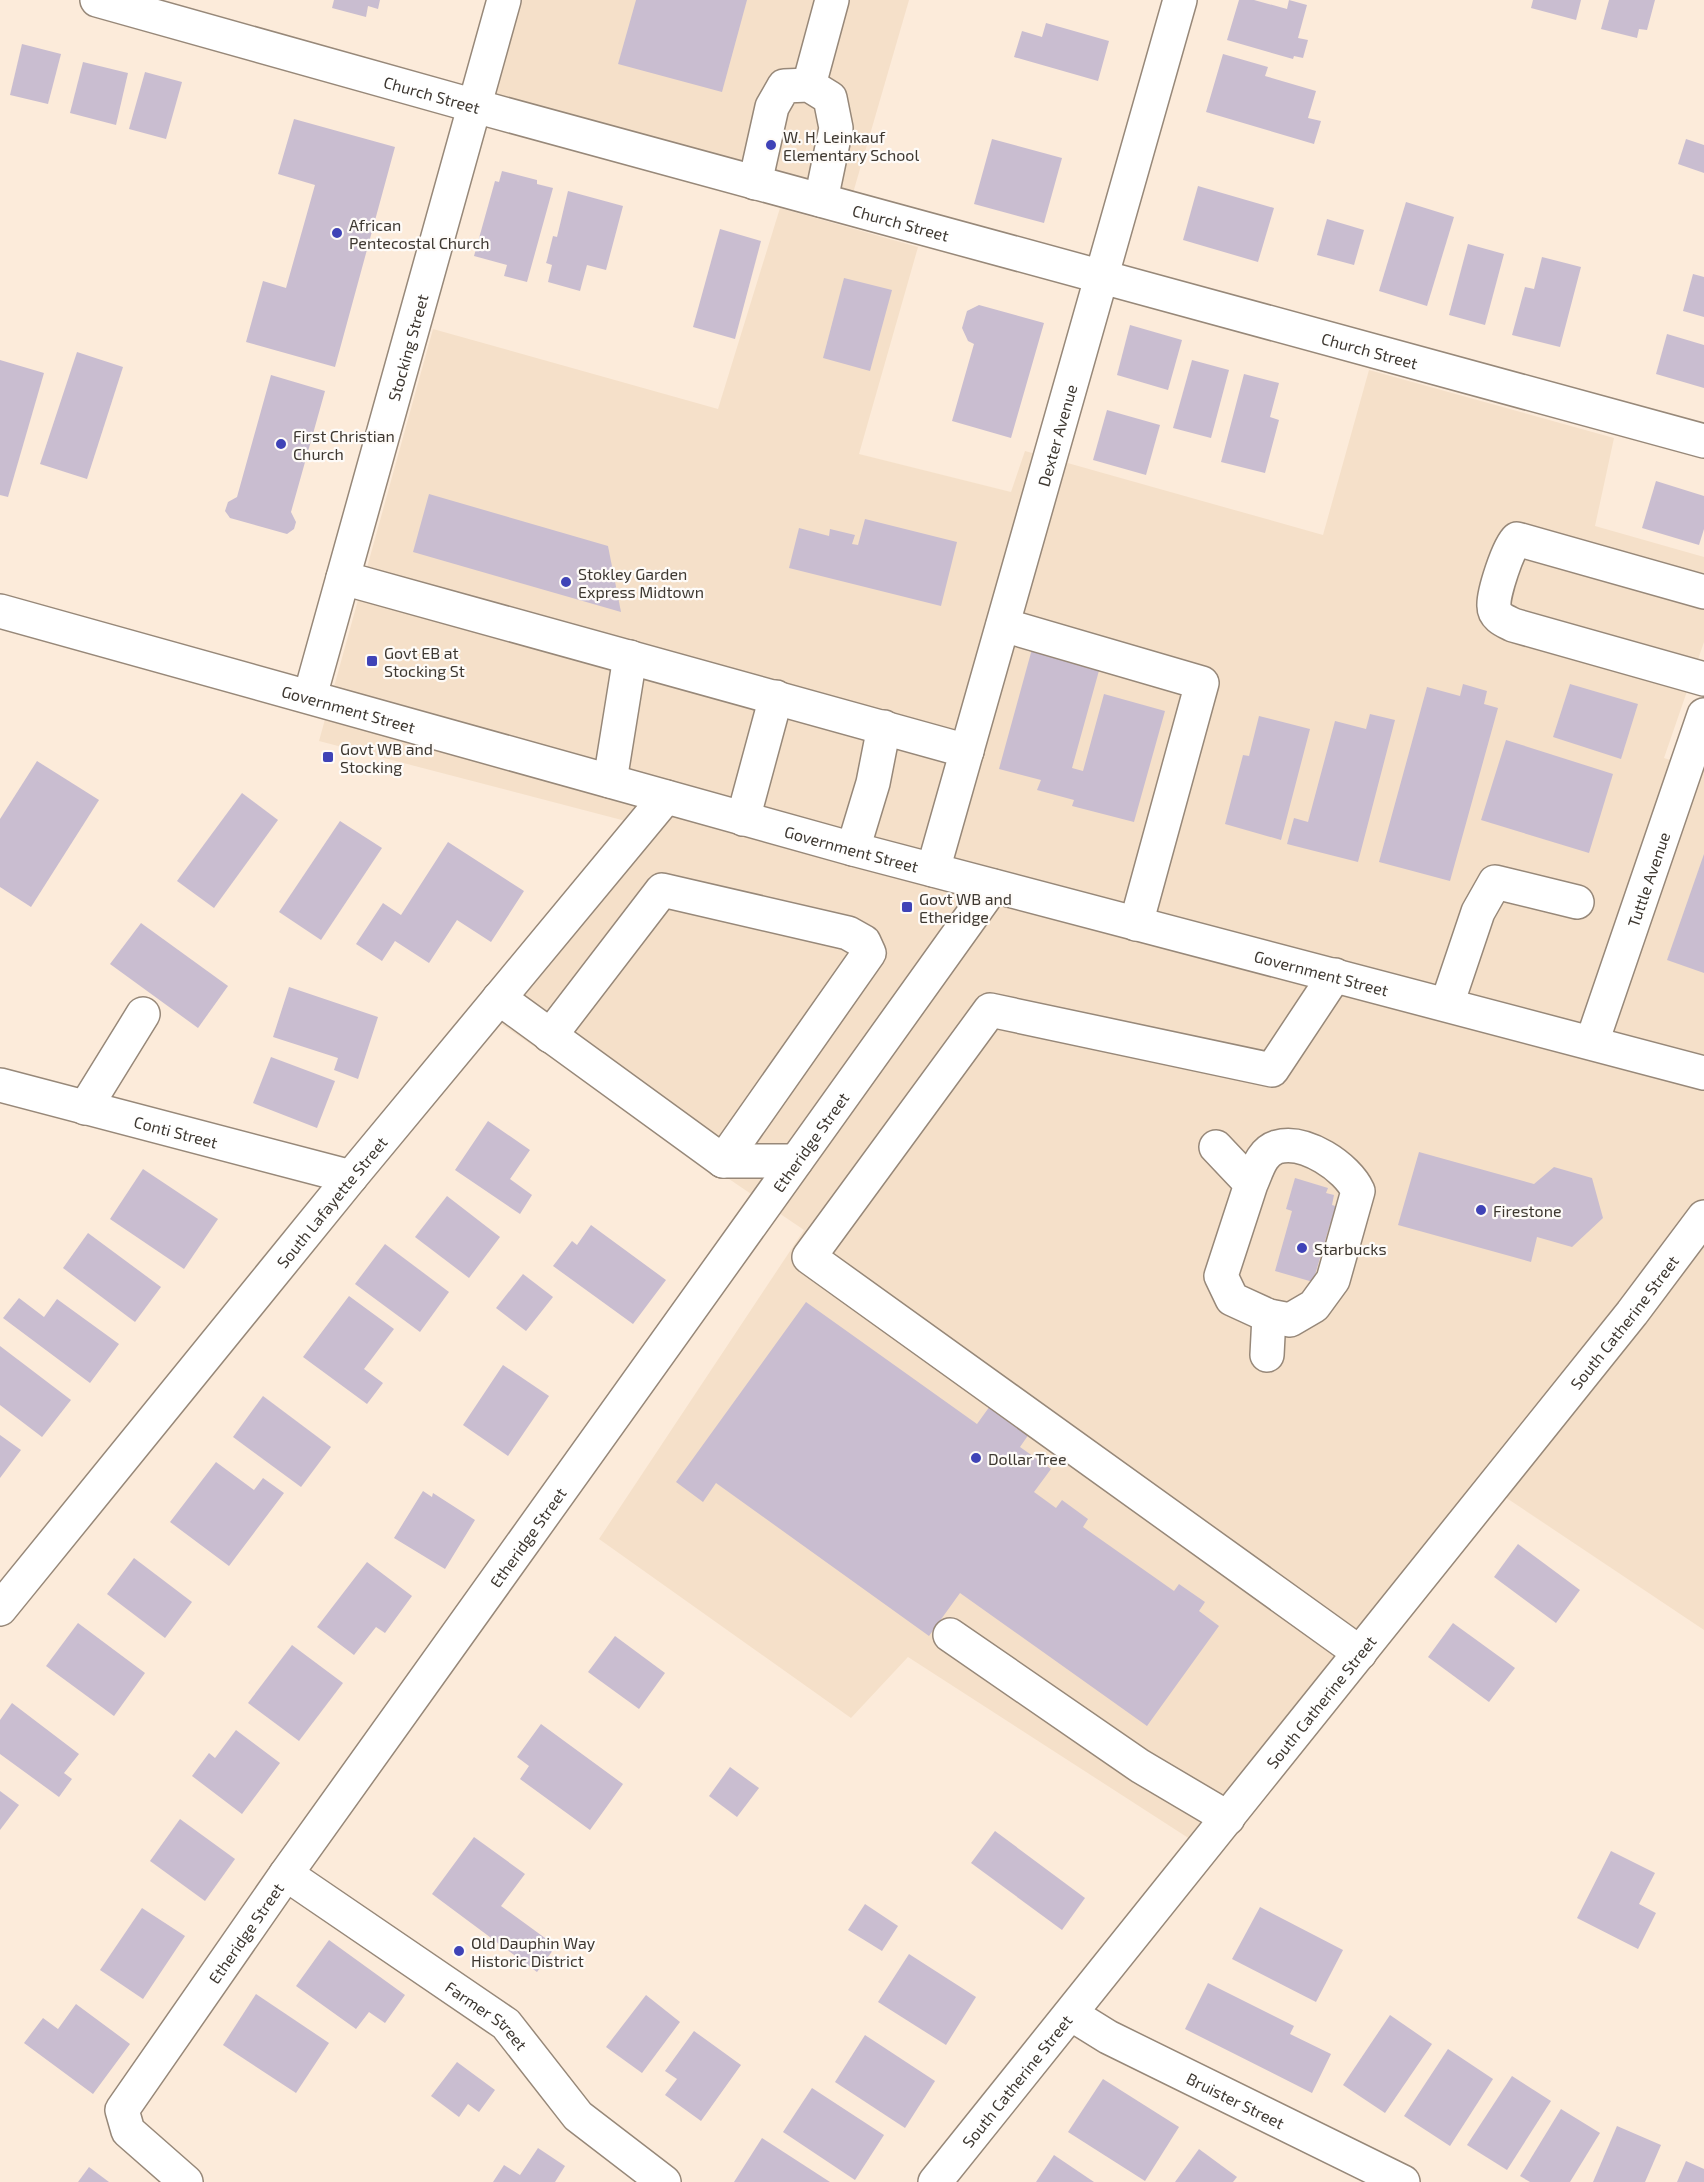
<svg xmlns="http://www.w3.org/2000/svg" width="1704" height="2182" viewBox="0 0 1704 2182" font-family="'Exo 2',sans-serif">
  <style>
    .built { fill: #f5e0c9 }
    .building { fill: #c9bdd0 }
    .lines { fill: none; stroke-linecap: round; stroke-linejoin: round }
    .minor-casing { stroke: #978879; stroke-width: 36 }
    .major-casing { stroke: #978879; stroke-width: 36 }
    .minor { stroke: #fff; stroke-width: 33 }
    .major { stroke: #fff; stroke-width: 33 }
    .poi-dot { fill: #3f43b7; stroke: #fefbf8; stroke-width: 2 }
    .labels { text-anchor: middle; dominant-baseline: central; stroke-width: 4.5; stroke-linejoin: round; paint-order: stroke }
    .street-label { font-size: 16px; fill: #3e3831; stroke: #fefbf8 }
    .poi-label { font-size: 16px; fill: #3e3831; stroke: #fefbf8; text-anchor: start }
  </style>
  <rect width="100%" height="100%" fill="#fcebda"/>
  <g class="built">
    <polygon points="522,0 909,0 853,193 495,97"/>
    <polygon points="780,208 918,247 859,454 1011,492 1025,451 1323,535 1369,370 1614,438 1595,526 1704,557 1704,642 1664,758 1704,771 1704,1630 1481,1481 1193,1841 908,1657 851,1718 599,1539 804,1230 501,1024 660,830 319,741 433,329 718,409"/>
  </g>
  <g class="building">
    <polygon points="334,0 380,0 378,9 368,6 366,17 332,8"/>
    <polygon points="636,0 747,0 722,92 618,64"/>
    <polygon points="1239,0 1254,0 1287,9 1289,0 1307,5 1298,38 1308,40 1303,58 1294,56 1293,59 1227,40"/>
    <polygon points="1533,0 1581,0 1576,20 1531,8"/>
    <polygon points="1609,0 1655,0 1647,30 1639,29 1637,38 1601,29"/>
    <polygon points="1046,23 1109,41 1098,81 1014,57 1022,31 1042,37"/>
    <polygon points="22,44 61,54 48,104 10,95"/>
    <polygon points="1223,54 1268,67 1265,76 1316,91 1308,118 1321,121 1314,144 1206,112"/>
    <polygon points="83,62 128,73 116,125 70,113"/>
    <polygon points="145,72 182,82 166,139 129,129"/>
    <polygon points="294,119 395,147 335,367 246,342 263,281 286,288 315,185 278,174"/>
    <polygon points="992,139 1062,158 1044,223 974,204"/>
    <polygon points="1686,139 1704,145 1704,173 1678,164"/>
    <polygon points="502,171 537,180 537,184 553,188 527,282 504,276 507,265 474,256 495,181 499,182"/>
    <polygon points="1198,186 1274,208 1258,262 1183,240"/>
    <polygon points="568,191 623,206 606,270 587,265 580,291 548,282 552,265 546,263 547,260 553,236 557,237"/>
    <polygon points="1406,202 1454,217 1427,306 1379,291"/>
    <polygon points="1327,219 1364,230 1354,265 1317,255"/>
    <polygon points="720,229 761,241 735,339 693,327"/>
    <polygon points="1468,244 1504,254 1485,325 1449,315"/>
    <polygon points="1542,257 1581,267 1560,347 1512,335 1525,287 1534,289"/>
    <polygon points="1693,274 1704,277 1704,317 1683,311"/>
    <polygon points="844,278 892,290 870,371 823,358"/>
    <polygon points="979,305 1044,323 1011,438 952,421 974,344 968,341 962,328 967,311"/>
    <polygon points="1130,325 1182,340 1168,390 1117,375"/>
    <polygon points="1667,334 1704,345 1704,388 1656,374"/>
    <polygon points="77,352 123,367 87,479 40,464"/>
    <polygon points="0,360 44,373 8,497 0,495"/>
    <polygon points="1192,360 1229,370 1211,438 1173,428"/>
    <polygon points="1244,374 1279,383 1270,417 1279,420 1265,473 1221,462"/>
    <polygon points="271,375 325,391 291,512 296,522 294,529 287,534 230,518 225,511 228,502 237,497"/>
    <polygon points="1107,410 1160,425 1146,475 1093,460"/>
    <polygon points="1656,481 1704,496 1704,529 1699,545 1642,528"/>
    <polygon points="429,494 608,546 621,612 413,552"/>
    <polygon points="865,519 957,542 941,606 789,568 799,528 829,536 830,529 855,535 852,544 858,545"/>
    <polygon points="1032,649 1100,667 1072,768 1083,771 1104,694 1165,711 1134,822 1072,806 1074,800 1037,790 1041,780 999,769"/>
    <polygon points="1463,684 1487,691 1484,704 1498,708 1450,881 1379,862 1427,687 1460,696"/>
    <polygon points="1570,684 1638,704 1621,759 1553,737"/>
    <polygon points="1370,714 1395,720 1358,862 1287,844 1294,818 1308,822 1335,721 1366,729"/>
    <polygon points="1259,716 1310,729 1281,840 1225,824 1243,755 1249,756"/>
    <polygon points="1506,740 1613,774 1589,853 1481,820"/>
    <polygon points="37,761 99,800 31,907 0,887 0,819"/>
    <polygon points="242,793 278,820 214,908 177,881"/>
    <polygon points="340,821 382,848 321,940 279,912"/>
    <polygon points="448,842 524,891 491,942 457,920 429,963 395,941 382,961 356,944 383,903 401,915"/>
    <polygon points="1704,854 1704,973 1667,960"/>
    <polygon points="141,923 228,986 198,1028 110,964"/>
    <polygon points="289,987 378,1017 358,1079 334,1070 338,1058 273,1037"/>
    <polygon points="271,1057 335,1081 317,1128 253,1103"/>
    <polygon points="488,1121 530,1150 510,1179 532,1195 520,1214 455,1170"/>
    <polygon points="1419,1152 1534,1184 1554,1167 1592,1178 1603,1218 1572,1247 1537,1237 1531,1262 1398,1225"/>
    <polygon points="143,1169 218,1219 184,1269 110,1219"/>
    <polygon points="1295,1178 1328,1188 1326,1193 1334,1195 1332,1205 1342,1208 1337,1226 1330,1224 1313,1282 1275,1271 1292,1211 1286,1209"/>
    <polygon points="447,1196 500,1237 469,1278 415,1237"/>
    <polygon points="591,1225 666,1280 633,1324 553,1266 572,1241 577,1245"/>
    <polygon points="88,1233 161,1287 135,1322 63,1268"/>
    <polygon points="385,1244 449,1292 420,1332 355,1284"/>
    <polygon points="523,1274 553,1297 526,1331 496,1308"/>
    <polygon points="349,1296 394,1329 364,1369 383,1383 367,1404 303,1357"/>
    <polygon points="19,1298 44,1317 57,1299 119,1344 90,1383 3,1318"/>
    <polygon points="806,1302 977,1424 990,1406 1029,1434 1020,1447 1051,1469 1034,1492 1056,1508 1062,1500 1088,1519 1083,1527 1174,1591 1179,1584 1205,1602 1199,1611 1219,1626 1147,1726 960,1593 929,1636 716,1483 703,1502 676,1482"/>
    <polygon points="0,1346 71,1400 42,1437 0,1405"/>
    <polygon points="503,1365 549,1396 508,1456 463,1425"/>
    <polygon points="263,1396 331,1447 301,1487 233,1437"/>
    <polygon points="0,1435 21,1450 0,1478"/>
    <polygon points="216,1462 254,1490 263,1478 284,1493 229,1566 170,1522"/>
    <polygon points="423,1491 432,1497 433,1493 475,1520 445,1569 394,1538"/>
    <polygon points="1518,1544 1580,1590 1556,1623 1494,1577"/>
    <polygon points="134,1558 192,1602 165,1638 107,1594"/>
    <polygon points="367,1562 412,1596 385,1633 376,1627 354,1655 317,1627"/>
    <polygon points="78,1623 145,1673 114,1716 46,1666"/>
    <polygon points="1453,1623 1515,1668 1489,1702 1428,1657"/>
    <polygon points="615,1636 665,1673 639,1709 588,1672"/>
    <polygon points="292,1645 343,1683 299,1741 248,1703"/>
    <polygon points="12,1703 79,1754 64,1773 72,1779 59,1797 0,1754 0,1720"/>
    <polygon points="541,1724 623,1784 590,1830 520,1779 529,1766 517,1757"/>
    <polygon points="236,1730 280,1763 242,1814 192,1776 209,1753 215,1758"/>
    <polygon points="730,1767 759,1788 737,1817 709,1796"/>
    <polygon points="0,1791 19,1805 0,1830"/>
    <polygon points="180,1819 235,1859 205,1901 150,1861"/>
    <polygon points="995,1831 1085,1898 1062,1930 971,1863"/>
    <polygon points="474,1837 525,1874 501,1906 556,1946 537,1972 432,1894"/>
    <polygon points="1611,1851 1655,1873 1639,1904 1656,1913 1638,1949 1577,1918"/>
    <polygon points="865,1904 898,1926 882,1951 848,1930"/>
    <polygon points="1260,1907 1343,1950 1316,2002 1232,1959"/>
    <polygon points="142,1908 185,1936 143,1999 100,1970"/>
    <polygon points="329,1940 405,1995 385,2023 369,2012 356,2029 296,1986"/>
    <polygon points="909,1954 976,1997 946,2045 878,2002"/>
    <polygon points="1208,1983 1294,2026 1290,2034 1331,2054 1312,2093 1185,2029"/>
    <polygon points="256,1994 329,2043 296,2093 223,2045"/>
    <polygon points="646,1995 680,2022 642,2073 606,2047"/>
    <polygon points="76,2004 130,2044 93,2094 24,2043 43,2018 58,2029"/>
    <polygon points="1390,2015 1432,2044 1385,2113 1343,2085"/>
    <polygon points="694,2031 741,2065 701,2121 665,2095 677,2079 665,2071"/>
    <polygon points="865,2035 935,2081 905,2128 835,2082"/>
    <polygon points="1448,2049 1493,2079 1450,2146 1404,2116"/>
    <polygon points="457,2062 495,2090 479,2112 468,2104 459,2117 431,2096"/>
    <polygon points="1512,2076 1551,2101 1507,2170 1467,2145"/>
    <polygon points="1103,2079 1179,2127 1145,2181 1068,2132"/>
    <polygon points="812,2088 884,2135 855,2180 783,2132"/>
    <polygon points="1561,2109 1600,2133 1570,2182 1530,2182 1520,2176"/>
    <polygon points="1617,2126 1661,2145 1645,2182 1593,2182"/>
    <polygon points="762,2138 830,2182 734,2182"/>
    <polygon points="538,2148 565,2166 555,2182 493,2182 504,2165 520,2175"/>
    <polygon points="1199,2149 1237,2177 1233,2182 1175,2182"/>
    <polygon points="1054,2155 1094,2182 1036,2182"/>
    <polygon points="1686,2161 1704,2169 1704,2182 1677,2182"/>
    <polygon points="89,2167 109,2182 78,2182"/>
  </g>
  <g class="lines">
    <g class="minor-casing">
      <g id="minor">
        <path id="s1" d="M97,0L475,106L1704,441"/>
        <polyline points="809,85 832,0"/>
        <polyline points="755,183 772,107 784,86 809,85 830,98 836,128 821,200"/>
        <polyline points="343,578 967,751"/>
        <path d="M1704,592L1517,539C1508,547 1493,594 1494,606C1494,617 1505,621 1513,625L1704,679"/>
        <polyline points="1003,625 1202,683 1136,924"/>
        <path id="s2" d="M310,696L504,0"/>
        <polyline points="610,781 630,657"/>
        <polyline points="743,819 776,697"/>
        <polyline points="853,849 873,783 884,727"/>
        <path id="s3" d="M933,870L1180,0"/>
        <polyline points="1335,975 1272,1070 990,1010 809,1257 1360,1653"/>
        <polyline points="499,998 723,1161 796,1161"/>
        <polyline points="1447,1004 1478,912 1495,882 1577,902"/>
        <polyline points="550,1036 662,890 848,933 864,942 869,953 723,1161"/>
        <path id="s4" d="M1592,1042L1704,715"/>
        <path id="s5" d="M0,1085L351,1177"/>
        <polyline points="85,1108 143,1014"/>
        <path d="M1216,1147L1251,1184L1221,1276L1232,1299L1269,1316L1290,1320L1314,1306L1333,1280L1358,1191C1347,1167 1305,1139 1277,1147C1261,1152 1257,1171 1251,1184"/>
        <polyline points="1267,1355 1269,1316"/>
        <path id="s6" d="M0,1609L351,1177L666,797"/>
        <polyline points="950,1635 1140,1766 1228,1818"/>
        <path id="s7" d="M286,1874L506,2024L578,2116L664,2182"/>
        <path id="s8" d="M1071,2014L1108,2037L1403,2182"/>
        <path id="s9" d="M186,2182L128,2131L122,2110L286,1874L993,886"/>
        <path id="s10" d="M935,2182L1632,1313L1704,1217"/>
      </g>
    </g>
    <g class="major-casing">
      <g id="major">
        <path id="s11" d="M0,611L853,849L1704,1073"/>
      </g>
    </g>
    <use href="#minor" class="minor"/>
    <use href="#major" class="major"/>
  </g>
  <g class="poi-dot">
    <circle cx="771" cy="145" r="6"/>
    <circle cx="337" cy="233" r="6"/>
    <circle cx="281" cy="444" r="6"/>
    <circle cx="566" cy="582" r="6"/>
    <rect x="366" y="655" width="12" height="12" rx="3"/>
    <rect x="322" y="751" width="12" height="12" rx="3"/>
    <rect x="901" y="901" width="12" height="12" rx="3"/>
    <circle cx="1481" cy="1210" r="6"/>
    <circle cx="1302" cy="1248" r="6"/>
    <circle cx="976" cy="1458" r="6"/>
    <circle cx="459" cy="1951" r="6"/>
  </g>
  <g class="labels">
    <g class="street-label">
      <text stroke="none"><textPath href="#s1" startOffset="348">Church Street</textPath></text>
      <text stroke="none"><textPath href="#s1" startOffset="834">Church Street</textPath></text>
      <text stroke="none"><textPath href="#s2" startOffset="362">Stocking Street</textPath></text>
      <text stroke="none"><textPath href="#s1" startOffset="1320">Church Street</textPath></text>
      <text stroke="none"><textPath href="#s3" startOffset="452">Dexter Avenue</textPath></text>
      <text stroke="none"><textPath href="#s11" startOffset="362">Government Street</textPath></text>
      <text stroke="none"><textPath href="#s11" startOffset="884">Government Street</textPath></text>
      <text stroke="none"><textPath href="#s4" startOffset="172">Tuttle Avenue</textPath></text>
      <text stroke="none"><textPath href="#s11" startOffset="1370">Government Street</textPath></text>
      <text stroke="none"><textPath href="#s5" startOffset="182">Conti Street</textPath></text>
      <text stroke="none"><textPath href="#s9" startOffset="1287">Etheridge Street</textPath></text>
      <text stroke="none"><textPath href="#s6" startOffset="525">South Lafayette Street</textPath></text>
      <text stroke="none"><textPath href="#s10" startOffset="1102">South Catherine Street</textPath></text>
      <text stroke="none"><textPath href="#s9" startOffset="801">Etheridge Street</textPath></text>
      <text stroke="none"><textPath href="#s10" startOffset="616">South Catherine Street</textPath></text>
      <text stroke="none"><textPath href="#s9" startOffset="315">Etheridge Street</textPath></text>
      <text stroke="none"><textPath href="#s7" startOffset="246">Farmer Street</textPath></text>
      <text stroke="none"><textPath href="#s10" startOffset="130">South Catherine Street</textPath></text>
      <text stroke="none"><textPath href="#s8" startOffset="186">Bruister Street</textPath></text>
    </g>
    <g class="poi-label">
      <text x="783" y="136">W. H. Leinkauf<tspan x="783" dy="18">Elementary School</tspan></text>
      <text x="349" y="224">African<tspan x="349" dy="18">Pentecostal Church</tspan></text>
      <text x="293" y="435">First Christian<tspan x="293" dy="18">Church</tspan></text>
      <text x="578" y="573">Stokley Garden<tspan x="578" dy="18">Express Midtown</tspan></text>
      <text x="384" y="652">Govt EB at<tspan x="384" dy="18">Stocking St</tspan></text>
      <text x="340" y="748">Govt WB and<tspan x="340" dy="18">Stocking</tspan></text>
      <text x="919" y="898">Govt WB and<tspan x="919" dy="18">Etheridge</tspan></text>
      <text x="1493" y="1210">Firestone</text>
      <text x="1314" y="1248">Starbucks</text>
      <text x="988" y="1458">Dollar Tree</text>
      <text x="471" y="1942">Old Dauphin Way<tspan x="471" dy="18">Historic District</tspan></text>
    </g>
  </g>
</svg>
